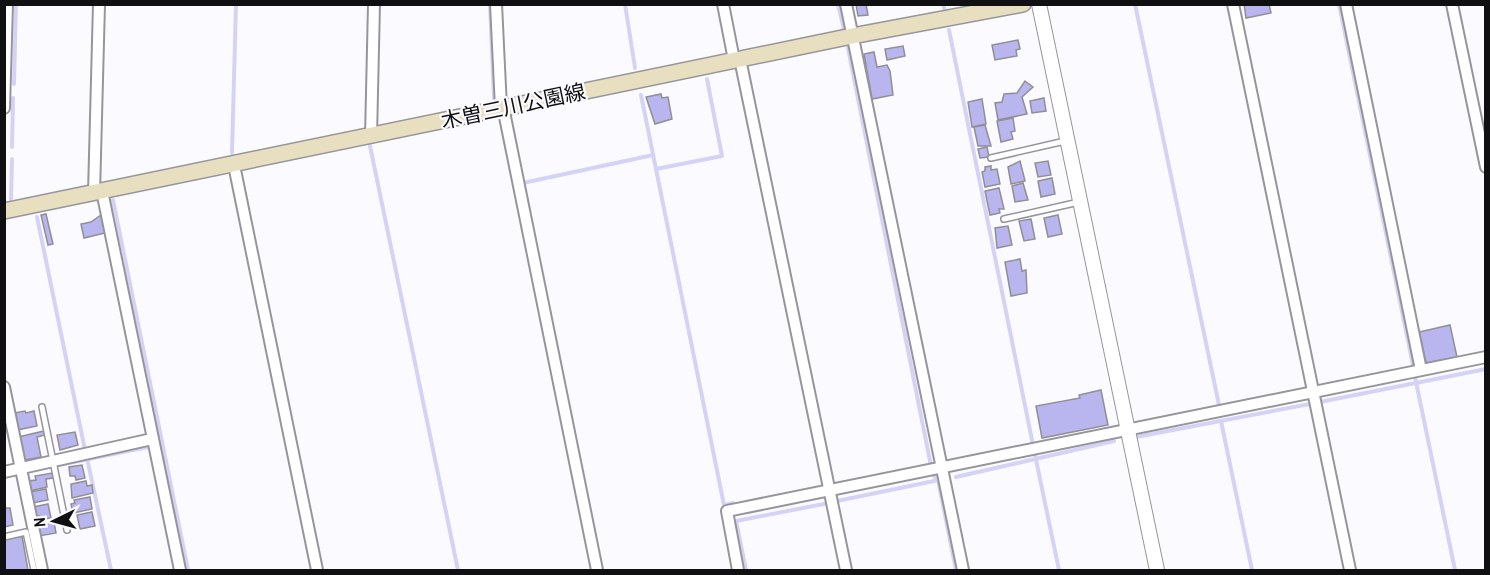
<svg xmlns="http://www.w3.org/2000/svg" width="1490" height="575" viewBox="0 0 1490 575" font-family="'Archivo Narrow','Noto Sans JP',sans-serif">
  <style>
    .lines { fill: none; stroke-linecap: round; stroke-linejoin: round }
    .stream { stroke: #d4d3f6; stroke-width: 4 }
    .building { fill: #b9b5ee; stroke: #8f8f94; stroke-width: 1.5 }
    .service-casing { stroke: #96959b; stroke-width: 8 }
    .minor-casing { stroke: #96959b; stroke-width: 14 }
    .tertiary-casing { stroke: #96959b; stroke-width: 16 }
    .secondary-casing { stroke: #96959b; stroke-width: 18 }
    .service { stroke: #fff; stroke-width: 5 }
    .minor { stroke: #fff; stroke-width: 10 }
    .tertiary { stroke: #fff; stroke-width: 14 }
    .secondary { stroke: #e8dfc1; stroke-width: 15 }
    .labels { text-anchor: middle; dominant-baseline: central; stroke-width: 4.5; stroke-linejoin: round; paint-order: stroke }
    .street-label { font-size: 21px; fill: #101012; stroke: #fbfbff }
  </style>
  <rect width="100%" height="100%" fill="#fbfbff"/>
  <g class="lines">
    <g class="stream">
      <polyline points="490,4 494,98"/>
      <polyline points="625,4 635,68"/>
      <polyline points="838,4 844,30"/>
      <polyline points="943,4 945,11"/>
      <polyline points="1135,4 1219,405"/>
      <polyline points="1339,4 1413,365"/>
      <polyline points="949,30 1033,445"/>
      <polyline points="848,48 931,466"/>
      <polyline points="14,84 16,4"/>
      <polyline points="641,95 724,505 733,503 734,506"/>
      <polyline points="370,146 458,570"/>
      <polyline points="12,147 13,98"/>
      <polyline points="232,153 236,4"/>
      <polyline points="656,169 722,156 707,79"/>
      <polyline points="523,183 653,155"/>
      <polyline points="11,199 12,159"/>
      <polyline points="113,200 188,570"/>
      <polyline points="37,217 85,450"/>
      <polyline points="1415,377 1455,570"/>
      <polyline points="1320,402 1486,369"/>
      <polyline points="1221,421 1252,570"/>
      <polyline points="1136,437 1310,404"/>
      <polyline points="1035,455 1059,570"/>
      <polyline points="87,458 111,570"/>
      <polyline points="59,465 148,447"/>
      <polyline points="934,476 938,480 956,570"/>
      <polyline points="956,477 1114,441"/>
      <polyline points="837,501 939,480"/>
      <polyline points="746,570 736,521 829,503"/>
    </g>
  </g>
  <g class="building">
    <polygon points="856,4 866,4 868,15 858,16"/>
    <polygon points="1244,4 1269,4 1271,13 1246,18"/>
    <polygon points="1018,40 1020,49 1016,50 1017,56 995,60 992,45"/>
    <polygon points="903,46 905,56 887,60 885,49"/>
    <polygon points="874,52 877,67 887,65 890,71 893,95 872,99 864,54"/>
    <polygon points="1025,81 1033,87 1022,97 1027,114 998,120 995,103 1002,102 1004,94 1017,93"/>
    <polygon points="661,94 662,98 668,97 672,119 655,124 646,97"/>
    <polygon points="1044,98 1046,111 1032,113 1030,101"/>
    <polygon points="982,99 986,124 972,127 968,102"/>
    <polygon points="1013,118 1015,131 1011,132 1013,139 1001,142 997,121"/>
    <polygon points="985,125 991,146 978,146 974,127"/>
    <polygon points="987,147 989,157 980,158 978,149"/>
    <polygon points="1020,161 1025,181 1011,184 1008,167"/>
    <polygon points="1048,161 1051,175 1038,177 1035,163"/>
    <polygon points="991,166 991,170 997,169 1000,184 985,187 982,172 985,171 985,167"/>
    <polygon points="1052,178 1055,194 1041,197 1038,181"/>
    <polygon points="1023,183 1028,200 1015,202 1012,186"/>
    <polygon points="999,188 1004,209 999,209 1000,213 990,215 985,191"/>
    <polygon points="46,214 53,244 48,245 41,215"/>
    <polygon points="101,215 105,233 84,238 81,224 91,222"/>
    <polygon points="1058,215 1062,234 1048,237 1044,218"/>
    <polygon points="1031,219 1035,239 1024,241 1019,221"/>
    <polygon points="1008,226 1012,245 997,248 995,228"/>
    <polygon points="1020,259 1022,271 1026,270 1027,293 1011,296 1005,262"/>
    <polygon points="1450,325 1457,357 1426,363 1419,332"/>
    <polygon points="1101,390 1108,425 1042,438 1036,406 1080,398 1079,395"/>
    <polygon points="25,411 26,413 34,411 37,426 17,430 14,413"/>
    <polygon points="44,431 45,435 37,437 41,457 25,460 18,437"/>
    <polygon points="75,432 78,445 60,450 57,435"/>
    <polygon points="82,465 85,478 76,480 75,476 70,476 69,467"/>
    <polygon points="52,473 53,478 46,479 47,487 30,491 28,481 36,480 35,476"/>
    <polygon points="86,481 87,486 92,485 93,493 72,498 71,484"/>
    <polygon points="46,489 48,500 32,503 30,492"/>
    <polygon points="90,497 92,509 73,513 71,504 75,503 74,500"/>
    <polygon points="48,504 51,518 40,520 39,516 35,517 33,507"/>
    <polygon points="4,505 5,508 10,508 13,525 4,527"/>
    <polygon points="92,512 95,526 80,529 77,515"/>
    <polygon points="49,521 49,523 54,522 56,533 39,536 36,523"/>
    <polygon points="22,536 28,570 4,570 4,540"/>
  </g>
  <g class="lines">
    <g class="service-casing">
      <g id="service">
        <polyline points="991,158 1065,141"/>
        <polyline points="1004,219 1079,202"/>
        <polyline points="42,407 67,530"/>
        <polyline points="4,537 26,532 34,570"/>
      </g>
    </g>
    <g class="minor-casing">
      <g id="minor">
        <polyline points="496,4 501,108"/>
        <polyline points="723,4 734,60"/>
        <polyline points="846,4 963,570"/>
        <polyline points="1233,4 1350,570"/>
        <polyline points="1346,4 1421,370"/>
        <polyline points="1452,4 1486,167"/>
        <polyline points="740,59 846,570"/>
        <polyline points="503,107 597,570"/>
        <polyline points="4,108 7,4"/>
        <polyline points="371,137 374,4"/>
        <polyline points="234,165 317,570"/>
        <polyline points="102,191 180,570"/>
        <polyline points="94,193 99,4"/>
        <polyline points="4,387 42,570"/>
        <polyline points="4,472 152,439"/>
        <polyline points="738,570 727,511 1486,357"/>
      </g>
    </g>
    <g class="tertiary-casing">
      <polyline id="tertiary" points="1039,4 1157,570"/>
    </g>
    <g class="secondary-casing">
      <polyline id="secondary" points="4,211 852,36 1023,4"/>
    </g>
    <use href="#service" class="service"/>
    <use href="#minor" class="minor"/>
    <use href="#tertiary" class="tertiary"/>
    <use href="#secondary" class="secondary"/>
  </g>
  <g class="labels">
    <g class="street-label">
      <text transform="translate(513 106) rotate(-12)">木曽三川公園線</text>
    </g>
  </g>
  <rect width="1490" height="575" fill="none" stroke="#101012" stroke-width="12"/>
  <g transform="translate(54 521) rotate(265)" stroke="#fbfbff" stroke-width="4.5" paint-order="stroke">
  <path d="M0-4.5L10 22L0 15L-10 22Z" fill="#101012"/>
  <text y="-9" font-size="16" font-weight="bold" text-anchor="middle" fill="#101012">N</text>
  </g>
</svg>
